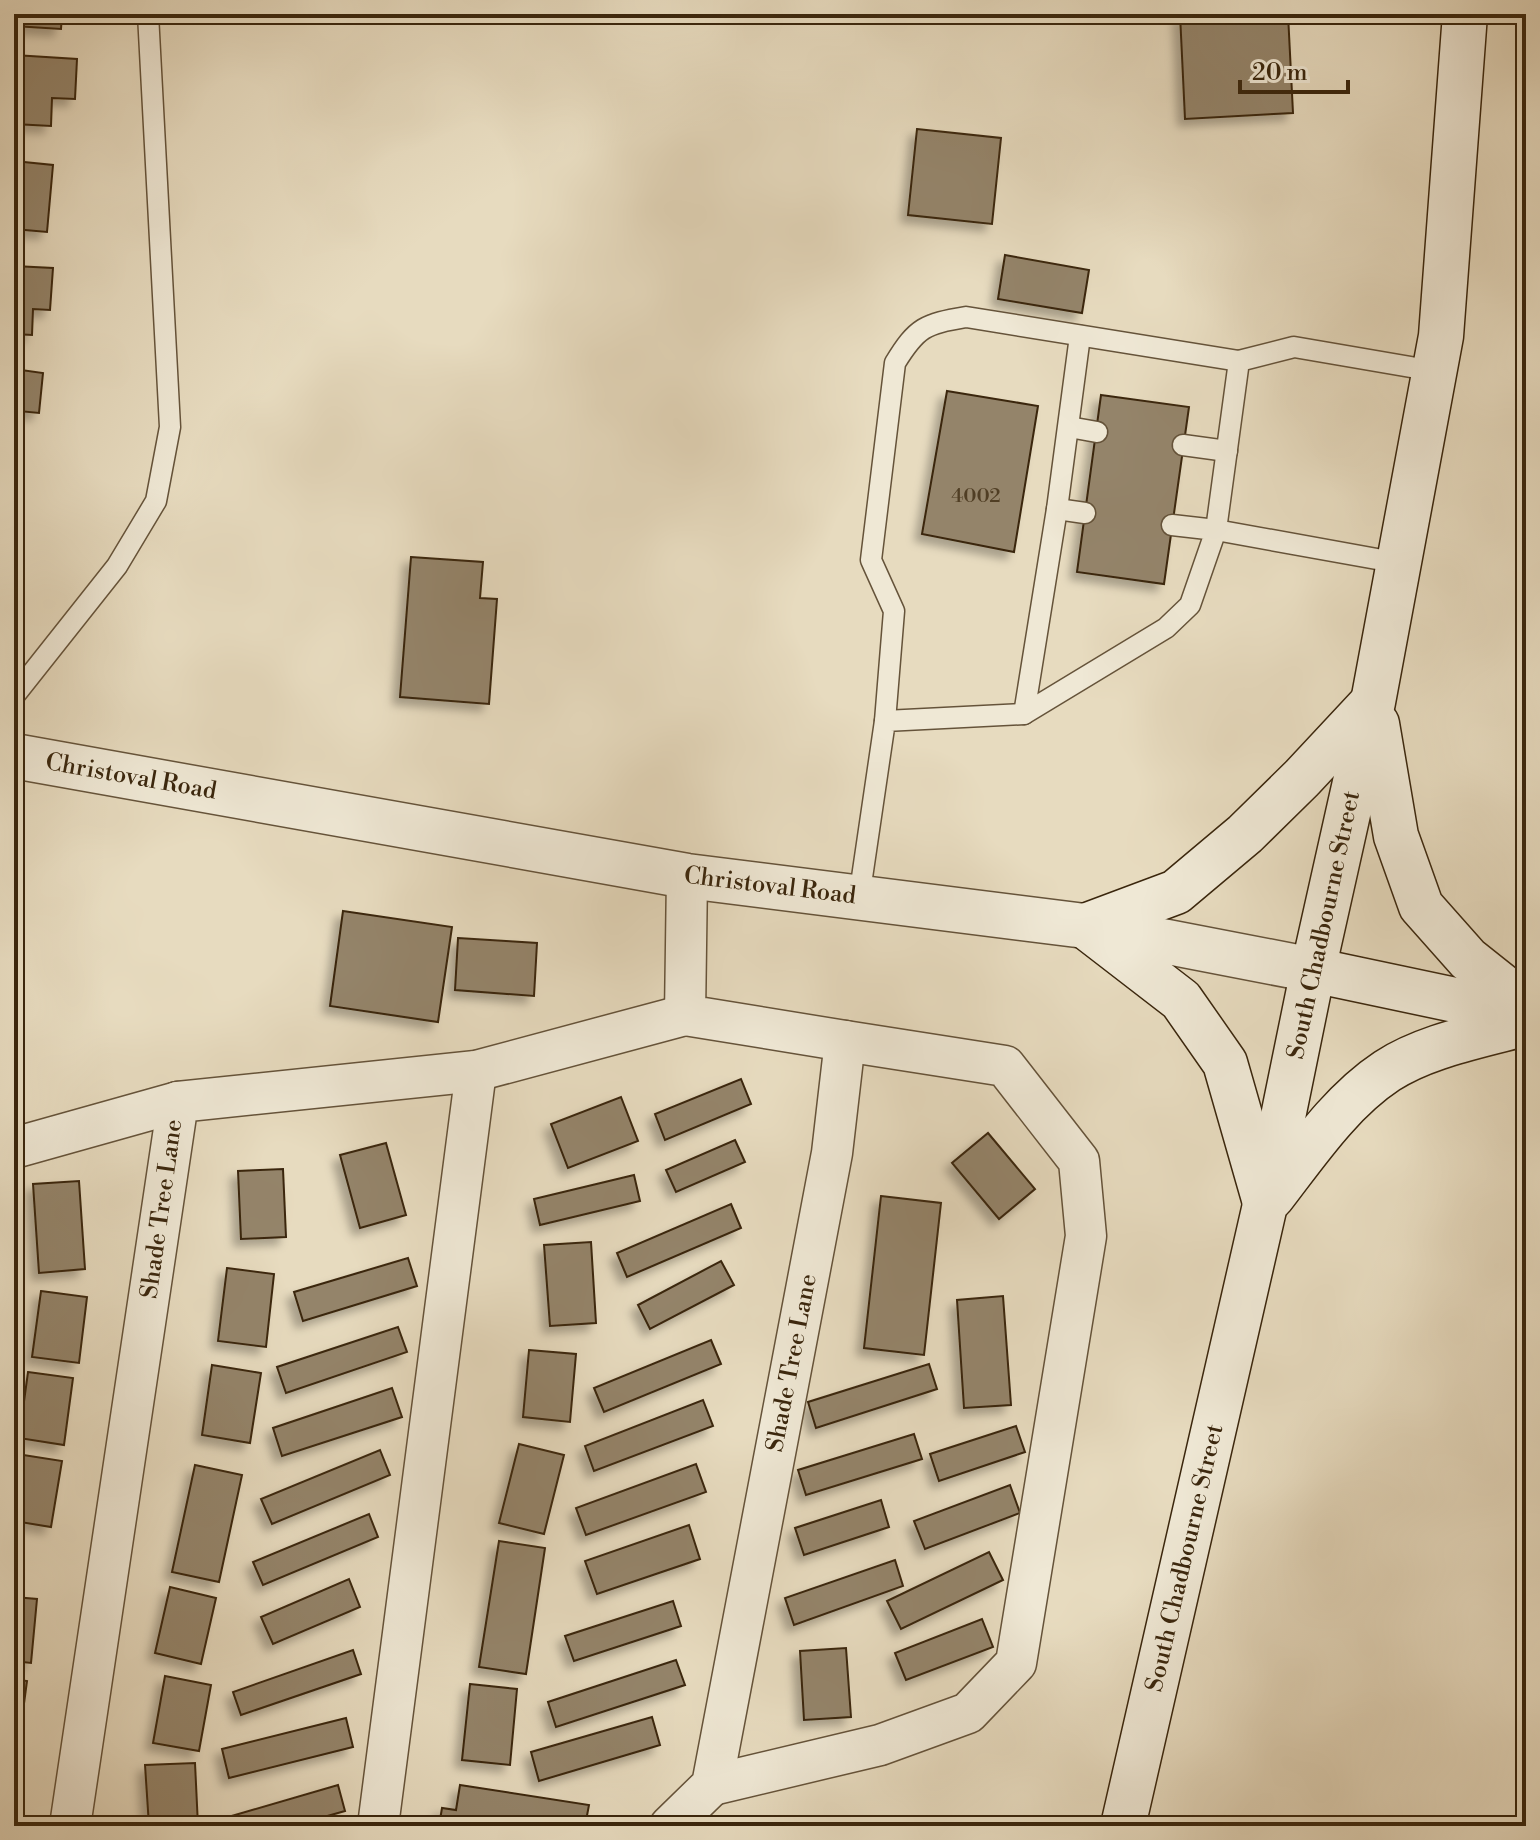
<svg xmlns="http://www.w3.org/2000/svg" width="1540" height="1840" viewBox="0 0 1540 1840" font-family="'Libre Bodoni',serif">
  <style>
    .building { fill: #94846a; stroke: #3a260d; stroke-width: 2; filter: url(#shadow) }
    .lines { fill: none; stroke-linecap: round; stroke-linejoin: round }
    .service-casing { stroke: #65533a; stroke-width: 23 }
    .minor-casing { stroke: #65533a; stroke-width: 43 }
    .tertiary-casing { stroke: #65533a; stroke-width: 47 }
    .secondary-casing { stroke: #3a260d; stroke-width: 47 }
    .service { stroke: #efe8d5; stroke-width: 20 }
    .minor { stroke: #efe8d5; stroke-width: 40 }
    .tertiary { stroke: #efe8d5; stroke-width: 44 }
    .secondary { stroke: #efe8d5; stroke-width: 44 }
    .labels { text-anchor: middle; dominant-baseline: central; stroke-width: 7; stroke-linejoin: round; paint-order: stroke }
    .number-label { font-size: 20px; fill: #503e24 }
    .street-label { font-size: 24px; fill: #3a260d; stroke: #efe8d5 }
  </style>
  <defs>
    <filter id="shadow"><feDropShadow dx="-7" dy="7" stdDeviation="4" flood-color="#0004"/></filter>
  </defs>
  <rect width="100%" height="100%" fill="#e7dbbf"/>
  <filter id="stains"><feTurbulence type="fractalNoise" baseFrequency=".0025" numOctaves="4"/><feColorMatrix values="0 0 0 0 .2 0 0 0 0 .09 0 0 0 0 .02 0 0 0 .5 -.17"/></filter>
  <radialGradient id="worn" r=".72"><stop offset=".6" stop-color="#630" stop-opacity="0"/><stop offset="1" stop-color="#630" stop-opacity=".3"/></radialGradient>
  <g class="building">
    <polygon points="14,14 62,14 61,29 14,26"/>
    <polygon points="1180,14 1288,14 1293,113 1185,119"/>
    <polygon points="14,55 77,59 75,99 52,98 51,126 14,124"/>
    <polygon points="917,129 1001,138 992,224 908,215"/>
    <polygon points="14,161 53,165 47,232 14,229"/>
    <polygon points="1005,255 1089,270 1082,313 998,299"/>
    <polygon points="14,266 53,268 50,310 33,309 32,335 14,334"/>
    <polygon points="14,369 43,373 39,413 19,411 16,442"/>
    <polygon points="947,391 1038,406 1014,552 922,534"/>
    <polygon points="1101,395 1189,407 1164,584 1077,572"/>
    <polygon points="14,479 23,480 15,549 14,549"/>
    <polygon points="411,557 483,562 480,598 497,599 489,704 400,697"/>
    <polygon points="343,911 452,927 438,1022 330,1006"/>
    <polygon points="458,938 537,943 534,996 455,990"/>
    <polygon points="741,1079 751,1104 665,1140 655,1114"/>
    <polygon points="621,1097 638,1141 568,1168 551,1124"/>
    <polygon points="988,1133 1035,1189 999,1219 952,1163"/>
    <polygon points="735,1140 745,1162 676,1192 666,1170"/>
    <polygon points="386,1143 406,1215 360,1228 340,1155"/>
    <polygon points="283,1169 286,1237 241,1239 238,1171"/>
    <polygon points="634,1175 640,1201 540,1225 534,1199"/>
    <polygon points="79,1181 85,1269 39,1273 33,1184"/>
    <polygon points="881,1196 941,1203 924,1355 864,1348"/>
    <polygon points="731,1204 741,1228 627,1277 617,1253"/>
    <polygon points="591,1242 596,1323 550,1326 544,1245"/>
    <polygon points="14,1254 23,1281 14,1284"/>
    <polygon points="408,1258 417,1286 303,1321 294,1292"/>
    <polygon points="721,1261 734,1285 650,1329 638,1305"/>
    <polygon points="227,1268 274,1274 266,1347 218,1341"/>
    <polygon points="41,1291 87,1297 79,1363 32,1357"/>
    <polygon points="1003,1296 1011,1405 964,1408 957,1300"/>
    <polygon points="398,1327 407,1352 286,1393 277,1367"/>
    <polygon points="711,1340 721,1364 604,1412 594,1388"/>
    <polygon points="529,1350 576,1354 570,1422 523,1417"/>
    <polygon points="929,1364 937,1389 816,1428 808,1402"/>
    <polygon points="212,1365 261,1373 250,1443 202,1435"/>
    <polygon points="28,1372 73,1378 64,1445 19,1438"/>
    <polygon points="392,1388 402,1417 282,1456 273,1428"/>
    <polygon points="703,1400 713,1426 594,1471 585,1446"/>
    <polygon points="1016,1426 1025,1452 939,1481 930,1454"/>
    <polygon points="914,1434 922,1459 806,1495 798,1470"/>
    <polygon points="519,1444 564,1455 544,1534 499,1523"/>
    <polygon points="380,1450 390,1475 272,1524 261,1499"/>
    <polygon points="17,1454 62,1461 51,1527 14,1521 14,1471"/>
    <polygon points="696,1464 706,1492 586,1535 576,1508"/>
    <polygon points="195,1465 242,1475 219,1582 172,1572"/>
    <polygon points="1010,1485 1020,1513 925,1549 914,1521"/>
    <polygon points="881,1500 889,1527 804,1555 795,1528"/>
    <polygon points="369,1514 378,1537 263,1585 253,1562"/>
    <polygon points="689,1525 700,1559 597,1594 585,1561"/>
    <polygon points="499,1541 545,1548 526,1674 479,1667"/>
    <polygon points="989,1552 1003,1580 901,1629 887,1601"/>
    <polygon points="895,1560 903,1586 794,1625 785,1598"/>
    <polygon points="349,1579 360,1607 273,1644 261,1617"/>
    <polygon points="170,1587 216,1598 201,1664 155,1653"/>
    <polygon points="14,1597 37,1599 31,1663 14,1661"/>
    <polygon points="673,1601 681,1626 574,1661 565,1636"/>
    <polygon points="982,1619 993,1647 906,1680 895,1653"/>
    <polygon points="846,1648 851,1717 804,1720 800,1651"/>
    <polygon points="353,1650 361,1674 241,1715 233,1692"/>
    <polygon points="676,1660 685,1685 556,1727 548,1702"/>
    <polygon points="165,1676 211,1685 199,1751 153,1743"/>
    <polygon points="14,1679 27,1681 17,1756 14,1755"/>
    <polygon points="470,1684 517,1689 510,1765 462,1760"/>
    <polygon points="652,1717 660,1745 539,1781 531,1752"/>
    <polygon points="346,1718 353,1747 229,1778 222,1749"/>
    <polygon points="195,1763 198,1826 149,1826 145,1765"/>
    <polygon points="338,1785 345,1811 292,1826 220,1826 218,1820"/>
    <polygon points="460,1785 589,1805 585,1826 439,1826 442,1808 456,1810"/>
  </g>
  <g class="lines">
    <g class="service-casing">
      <g id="service">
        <polyline points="1069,427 1097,432"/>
        <polyline points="1183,445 1227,451"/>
        <polyline points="1057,509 1085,513"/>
        <polyline points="1399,563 1216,530 1239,361 1294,347 1434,371"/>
        <polyline points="14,696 117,566 156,501 170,427 148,14"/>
        <polyline points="1024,714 1057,509 1080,336"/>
        <path d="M885,721L894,611L871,560L895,363C917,327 925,324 966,317L1239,361"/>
        <polyline points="859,898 885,721 1024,714 1166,628 1190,605 1216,530 1172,525"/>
      </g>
    </g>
    <g class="minor-casing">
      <g id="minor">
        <polyline points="14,1148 178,1102"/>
        <polyline points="712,1785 880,1745 968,1713 1016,1663 1086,1236 1079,1161 1005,1066 845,1041"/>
        <polyline points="70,1826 178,1102 476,1071 685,1015"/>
        <polyline points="378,1826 476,1071"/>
        <polyline points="670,1826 712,1785 832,1153 845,1041 685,1015 687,876"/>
      </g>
    </g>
    <g class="tertiary-casing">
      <polyline id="tertiary" points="14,756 687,876 1085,926 1313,970"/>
    </g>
    <g class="secondary-casing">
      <g id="secondary">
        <polyline points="1377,724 1396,836 1421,906 1468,959 1526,1005"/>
        <polyline points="1085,926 1176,892 1245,834 1302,778 1372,703"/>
        <polyline points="1085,926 1181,1000 1225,1063 1264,1199"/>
        <polyline points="1313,970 1526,1015"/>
        <path d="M1272,1197C1306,1153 1340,1102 1387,1071C1427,1045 1481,1036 1526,1023"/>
        <polyline points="1123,1826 1265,1205 1313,970 1373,702 1441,336 1465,14"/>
      </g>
    </g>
    <use href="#service" class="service"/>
    <use href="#minor" class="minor"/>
    <use href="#tertiary" class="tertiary"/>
    <use href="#secondary" class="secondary"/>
  </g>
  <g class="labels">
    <g class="number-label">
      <text x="976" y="496">4002</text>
    </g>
    <g class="street-label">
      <text transform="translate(131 777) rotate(10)">Christoval Road</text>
      <text transform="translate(770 886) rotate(7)">Christoval Road</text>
      <text transform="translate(1324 925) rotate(-78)">South Chadbourne Street</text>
      <text transform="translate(162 1209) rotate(-82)">Shade Tree Lane</text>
      <text transform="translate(792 1363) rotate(-79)">Shade Tree Lane</text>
      <text transform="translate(1185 1558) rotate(-77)">South Chadbourne Street</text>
    </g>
  </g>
  <rect width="1540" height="1840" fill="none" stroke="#e7dbbf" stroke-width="48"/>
  <rect x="16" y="16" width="1508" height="1808" fill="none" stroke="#3a260d" stroke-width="4"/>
  <rect x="24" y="24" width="1492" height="1792" fill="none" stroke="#3a260d" stroke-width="2"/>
  <path d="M1240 80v12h108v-12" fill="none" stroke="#3a260d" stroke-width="4"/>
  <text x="1252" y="80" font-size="24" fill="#3a260d" stroke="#efe8d5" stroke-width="6" paint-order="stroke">20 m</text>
  <rect width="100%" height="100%" filter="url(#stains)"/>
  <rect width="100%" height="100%" fill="url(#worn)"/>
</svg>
